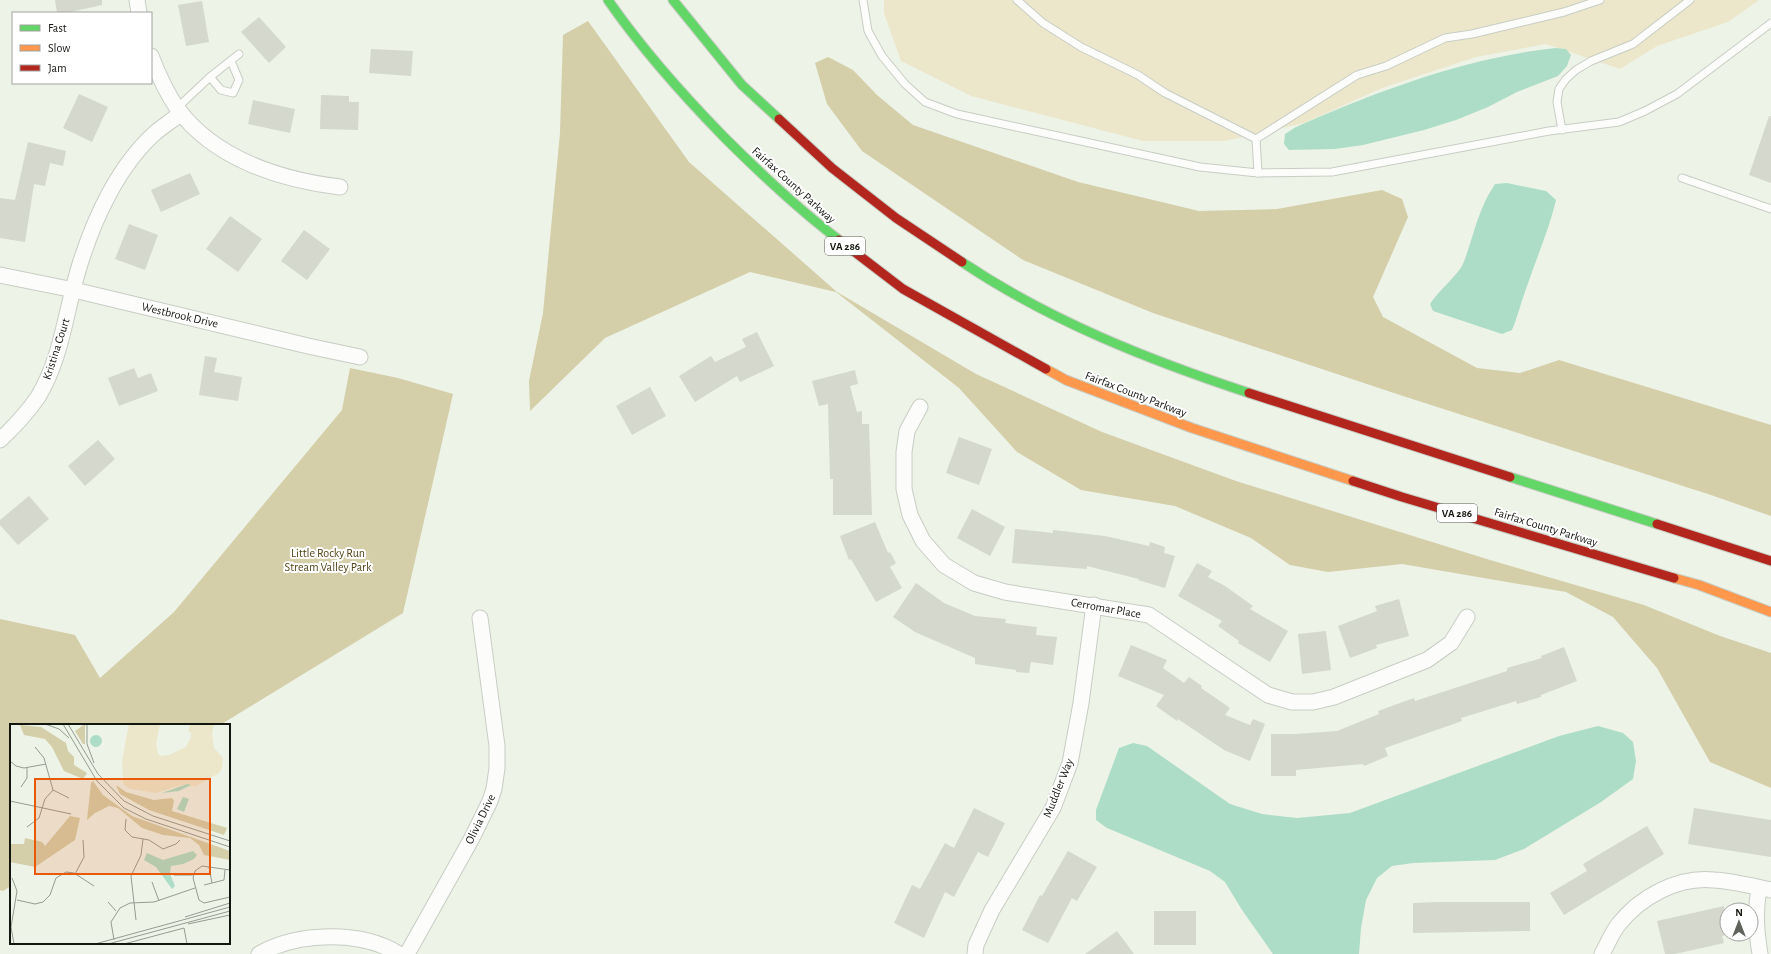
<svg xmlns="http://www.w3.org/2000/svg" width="1771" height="954" viewBox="0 0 1771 954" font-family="'Alegreya Sans',sans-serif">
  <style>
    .green { fill: #ece7ca }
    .forest { fill: #d4cea9 }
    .water { fill: #adddc6 }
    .building { fill: #d4d8cd }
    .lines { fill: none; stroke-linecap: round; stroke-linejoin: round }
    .lane-casing { stroke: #c8cdc4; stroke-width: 9 }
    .street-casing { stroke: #c8cdc4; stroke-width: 17 }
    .fast-casing { stroke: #c8cdc4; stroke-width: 11 }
    .slow-casing { stroke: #c8cdc4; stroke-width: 11 }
    .jam-casing { stroke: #c8cdc4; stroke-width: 11 }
    .lane { stroke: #fcfdfb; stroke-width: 7 }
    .street { stroke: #fcfdfb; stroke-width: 15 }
    .fast { stroke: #63d668; stroke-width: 9 }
    .slow { stroke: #ff974d; stroke-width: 9 }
    .jam { stroke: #b3261e; stroke-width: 9 }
    .labels { text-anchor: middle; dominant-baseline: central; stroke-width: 4; stroke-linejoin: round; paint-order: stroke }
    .shield { fill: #fff; stroke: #5a5c57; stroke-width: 1 }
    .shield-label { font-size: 11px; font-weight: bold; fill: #13160f }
    .street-label { font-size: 12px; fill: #13160f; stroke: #fff }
    .park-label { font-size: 12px; fill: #514417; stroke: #fff }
    .inset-road { fill: none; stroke: #969b91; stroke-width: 1 }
    .view { fill: #e8590c; fill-opacity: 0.15; stroke: #e8590c; stroke-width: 2 }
    .inset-edge { fill: none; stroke: #13160f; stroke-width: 2 }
  </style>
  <rect width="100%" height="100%" fill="#edf3e7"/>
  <polygon class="green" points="884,0 1759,0 1728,22 1657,46 1620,69 1546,44 1476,57 1382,88 1304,123 1225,141 1143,141 971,96 901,61 884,13"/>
  <g class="forest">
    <polygon points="588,21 689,162 837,292 976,374 1102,432 1236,481 1490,560 1644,605 1720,636 1771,653 1771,788 1710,762 1657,668 1613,617 1566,592 1402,564 1328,572 1290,565 1251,538 1175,506 1081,490 1017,452 959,388 836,292 750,272 605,338 530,411 529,381 543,313 560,133 563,35"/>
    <polygon points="828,57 853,70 877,95 913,125 1078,182 1199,211 1277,209 1382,190 1402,199 1408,217 1373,297 1383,317 1477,368 1520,373 1559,360 1771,425 1771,516 1711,495 1403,396 1153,313 1023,260 862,151 827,104 815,63"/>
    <polygon points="350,368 398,378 453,394 403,613 220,725 11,725 11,886 3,891 0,890 0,619 75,635 100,678 174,612 342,410"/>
  </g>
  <g class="water">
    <path d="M1555,48L1566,49L1571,55L1567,66L1558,76L1517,92L1488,107L1456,120L1424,130L1363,145L1335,149L1289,150L1284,144L1285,134L1296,127C1378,91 1465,58 1555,48Z"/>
    <path d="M1507,183L1546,191L1556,200C1549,230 1536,259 1526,289C1521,302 1518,316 1512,330L1502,334L1433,311L1430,304C1438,291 1457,276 1463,264C1474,236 1477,211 1495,184Z"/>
    <polygon points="1598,726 1623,733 1633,742 1636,761 1633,779 1601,802 1524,849 1495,860 1413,863 1392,866 1377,878 1366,900 1361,928 1359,954 1273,954 1242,910 1225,882 1210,871 1107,828 1096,820 1096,810 1119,748 1133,743 1147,746 1230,804 1262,814 1297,818 1350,813 1559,736"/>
  </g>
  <g class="building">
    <polygon points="55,0 102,0 102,5 66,13 57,13"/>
    <polygon points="202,1 209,42 186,46 178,5"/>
    <polygon points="259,17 286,47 269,63 241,32"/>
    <polygon points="371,49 413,51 411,76 369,73"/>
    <polygon points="79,94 108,107 92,142 63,128"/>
    <polygon points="321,95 349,96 349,102 359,102 358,130 320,129"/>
    <polygon points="253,100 295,109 290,133 248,124"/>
    <polygon points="1769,116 1771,116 1771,183 1749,175"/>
    <polygon points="28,142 66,151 63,166 50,163 45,186 34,184 25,242 0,238 0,198 15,200"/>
    <polygon points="190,173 200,194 161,212 151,190"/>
    <polygon points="230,216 262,239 238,272 206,249"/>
    <polygon points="129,224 158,235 145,270 115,259"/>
    <polygon points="304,230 330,249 307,280 281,261"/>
    <polygon points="757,332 774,366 740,382 737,376 695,402 679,376 711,356 715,362 746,347 742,339"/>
    <polygon points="205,356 217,358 214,372 242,377 238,401 199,395"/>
    <polygon points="134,368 138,378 151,373 158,391 119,406 108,378"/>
    <polygon points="855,370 858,384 850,386 857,412 862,411 862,424 869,424 872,515 833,515 833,479 830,479 828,404 819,406 812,381"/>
    <polygon points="650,387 666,416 632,435 616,406"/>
    <polygon points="959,437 992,449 979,485 946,473"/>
    <polygon points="98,440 115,459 85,486 68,466"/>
    <polygon points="29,496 49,519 18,545 0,525 0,520"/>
    <polygon points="972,509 1005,527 990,556 957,538"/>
    <polygon points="875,522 888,553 890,552 896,563 890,567 902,588 876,602 851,559 849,560 840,536"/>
    <polygon points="1015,529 1053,533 1053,530 1105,536 1149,546 1150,542 1165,547 1164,553 1175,556 1165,588 1138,580 1139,579 1087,566 1087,569 1012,563"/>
    <polygon points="1197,563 1212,571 1208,577 1225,586 1253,606 1250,609 1288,631 1270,662 1238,643 1239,641 1218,626 1222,621 1178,596"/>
    <polygon points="916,583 944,603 975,616 1006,619 1005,623 1037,627 1036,635 1057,637 1053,665 1031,662 1029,673 1016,672 1016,670 975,664 975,658 915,632 893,617"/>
    <polygon points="1399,599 1409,636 1376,645 1377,648 1350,658 1338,626 1377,611 1375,606"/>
    <polygon points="1326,631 1331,670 1302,674 1298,634"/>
    <polygon points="1131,645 1167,660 1163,668 1184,683 1189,677 1202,686 1201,688 1230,708 1225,715 1250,725 1253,719 1265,724 1250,761 1224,750 1178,719 1177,721 1156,706 1164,695 1118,676"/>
    <polygon points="1564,647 1577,681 1541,695 1541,697 1517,704 1516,701 1461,718 1462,721 1385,748 1388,756 1364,766 1363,764 1296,770 1296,776 1271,776 1271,734 1296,734 1337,731 1379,714 1378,711 1414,698 1415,701 1507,671 1507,668 1542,658 1541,656"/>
    <polygon points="974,808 1005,823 988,857 978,852 954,897 945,892 924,938 894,923 912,885 920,889 945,843 954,848"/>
    <polygon points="1694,808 1771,820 1771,857 1688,844"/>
    <polygon points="1647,826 1664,854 1564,915 1550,893 1587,871 1583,864"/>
    <polygon points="1068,851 1097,867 1077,901 1072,898 1048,943 1022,930 1040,895 1042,896"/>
    <polygon points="1438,902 1530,902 1530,931 1413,933 1413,903"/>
    <polygon points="1724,906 1727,920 1727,935 1722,936 1724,943 1675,954 1665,954 1657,921"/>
    <rect x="1154" y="911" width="42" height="34"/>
    <polygon points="1117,931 1134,954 1085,954"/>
  </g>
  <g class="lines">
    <g class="lane-casing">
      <g id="lane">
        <polyline points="863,0 868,31 882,56 905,84 925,102 957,114 1200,167 1258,173 1332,172 1549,131 1619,122 1645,111 1677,94 1771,23"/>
        <polyline points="1017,0 1043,23 1081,47 1138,75 1165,93 1256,139 1258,173"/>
        <polyline points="210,77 221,90 233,93 239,80 231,61"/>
        <polyline points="177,108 210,77 239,54"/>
        <polyline points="1562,130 1557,102 1559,89 1566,79 1576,70 1591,61 1633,44 1690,0"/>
        <polyline points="1256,139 1357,75 1386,66 1445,38 1472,34 1564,12 1600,0"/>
        <polyline points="1682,178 1771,209"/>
      </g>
    </g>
    <g class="street-casing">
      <g id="street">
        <polyline points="137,0 139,13"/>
        <path d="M151,56C158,74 166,92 177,108C214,159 281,180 340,187"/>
        <polyline points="0,275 74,290 308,346 360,357"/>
        <polyline points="920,407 907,431 904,452 904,489 910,515 923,541 944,565 974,583 1005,592 1149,615 1268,695 1292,702 1313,702 1334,697 1427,660 1451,643 1467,617"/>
        <path d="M0,440C14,427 27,413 38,397C63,356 66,306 81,261C95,217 119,165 155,133C163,126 173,120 181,113"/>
        <path d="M1759,888C1755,912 1756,930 1760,954"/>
        <path d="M259,954C298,932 361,930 399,954"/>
        <polyline points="407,954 472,838 490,801 494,789 497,768 497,746 480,618"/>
        <polyline points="975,954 976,945 992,910 1053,808 1070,763 1081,703 1094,605"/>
        <path d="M1602,954C1607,945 1612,933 1618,925C1640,897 1678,876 1714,880C1733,881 1752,886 1771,890"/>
      </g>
    </g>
    <g class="fast-casing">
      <g id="fast">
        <path d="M608,0C642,49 682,94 724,137C760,173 798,209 839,240"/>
        <polyline points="673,0 742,85 779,119"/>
        <path d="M962,262C1050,321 1149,360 1249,393"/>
        <polyline points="1510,477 1657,524"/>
      </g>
    </g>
    <g class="slow-casing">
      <g id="slow">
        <polyline points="1046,369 1066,380 1192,428 1353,481"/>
        <polyline points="1674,578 1699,585 1771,612"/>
      </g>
    </g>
    <g class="jam-casing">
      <g id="jam">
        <polyline points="779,119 832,168 896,218 962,262"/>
        <polyline points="839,240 903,289 1046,369"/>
        <polyline points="1249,393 1510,477"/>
        <polyline points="1353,481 1402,497 1674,578"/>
        <polyline points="1657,524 1771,561"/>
      </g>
    </g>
    <use href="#lane" class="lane"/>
    <use href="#street" class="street"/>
    <use href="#fast" class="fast"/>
    <use href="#slow" class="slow"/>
    <use href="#jam" class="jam"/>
  </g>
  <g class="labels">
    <g class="shield">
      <rect x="825" y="237" width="40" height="18" rx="3"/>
      <rect x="1437" y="504" width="40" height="18" rx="3"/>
    </g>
    <g class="shield-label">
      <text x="845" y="246">VA 286</text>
      <text x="1457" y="513">VA 286</text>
    </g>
    <g class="street-label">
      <text transform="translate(794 185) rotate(42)">Fairfax County Parkway</text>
      <text transform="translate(180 315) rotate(13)">Westbrook Drive</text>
      <text transform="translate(56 349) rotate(-72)">Kristina Court</text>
      <text transform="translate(1136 394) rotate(21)">Fairfax County Parkway</text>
      <text transform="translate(1546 527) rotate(17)">Fairfax County Parkway</text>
      <text transform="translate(1106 608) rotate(10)">Cerromar Place</text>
      <text transform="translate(1058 788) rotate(-68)">Muddler Way</text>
      <text transform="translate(480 819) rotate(-64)">Olivia Drive</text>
    </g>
    <g class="park-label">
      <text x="328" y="553">Little Rocky Run<tspan x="328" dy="14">Stream Valley Park</tspan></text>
    </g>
  </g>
  <g transform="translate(10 724)">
    <rect width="220" height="220" fill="#edf3e7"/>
    <path d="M119,0H150L146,20L148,30L151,32L159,31L176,23L181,13V8H178L180,0H204L202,10L204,24L213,34L212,44L209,49L186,62L171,61L146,69L121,65L114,61L113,56L112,37Z" fill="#ece7ca"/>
    <path d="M75,0V20H73L65,7ZM10,1L31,3L56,19L58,27L64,33V41L77,49L73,55L54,47L42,23L35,15L14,11ZM83,57L93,71L122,92L220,127V136L194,131L189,121L180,114L153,111L132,104L108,84L99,82L85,89L77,96L81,59ZM106,61L116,68L144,76L162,74L164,77L162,87L217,104L214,111L139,86L110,70ZM60,92L70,94L65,116L25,143L0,138V120H14L15,114L32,118L35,122Z" fill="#d4cea9"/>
    <path d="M80 17a6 6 0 1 1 12 0a6 6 0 1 1-12 0ZM177,60L181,61L169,67L152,69ZM173,73L179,75L174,88L167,85ZM183,127L187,131L184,135L173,140L161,142L160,150L165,162L162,165L146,143L134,136L137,129L153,136Z" fill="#adddc6"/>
    <path class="inset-road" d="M35,0L49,5L59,14M53,0L87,57L114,84L136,95L220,123M58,0L88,50L114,77L143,92L220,117M77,0V20L84,39M25,23L34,34L43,66L59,74M0,37L6,42L14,44L36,40M11,63L17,54V44M0,77L61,90M116,95L115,106L122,113L139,116L153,125L166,120L170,116M17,103L29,94L35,75L43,66M199,143L202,159M220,146L192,142L185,147L183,154L189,176L194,179L220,173M65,150L74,133L73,116M164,151H183M2,154L7,167L1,203L4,220M142,158L149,177M194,161L214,156L215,146M7,176L25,180L33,178L40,171L46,154L56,148L64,149L84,162M98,178L106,187M175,193L220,179M126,196L121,152L131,131L133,115M178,200L220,191M104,216L101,198L110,184L120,179L144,178L185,164M85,220L220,183M98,220L220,187M114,220L174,204L177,220"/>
    <path class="view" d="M25,55H200V150H25Z"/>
    <rect width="220" height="220" class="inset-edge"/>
  </g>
  <rect x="12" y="12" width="140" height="72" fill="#ffffff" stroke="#a1a29f"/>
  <rect x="20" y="25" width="20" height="6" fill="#63d668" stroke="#a1a29f"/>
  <text x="48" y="32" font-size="12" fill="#13160f">Fast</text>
  <rect x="20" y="45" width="20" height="6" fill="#ff974d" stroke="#a1a29f"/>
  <text x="48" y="52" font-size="12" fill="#13160f">Slow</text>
  <rect x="20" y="65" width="20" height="6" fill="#b3261e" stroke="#a1a29f"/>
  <text x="48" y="72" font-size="12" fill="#13160f">Jam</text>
  <g transform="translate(1739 922)"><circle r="19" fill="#ffffff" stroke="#a1a29f"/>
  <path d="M0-3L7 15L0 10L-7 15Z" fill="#5f635b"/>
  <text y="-6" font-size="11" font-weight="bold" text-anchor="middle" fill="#13160f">N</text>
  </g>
</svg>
